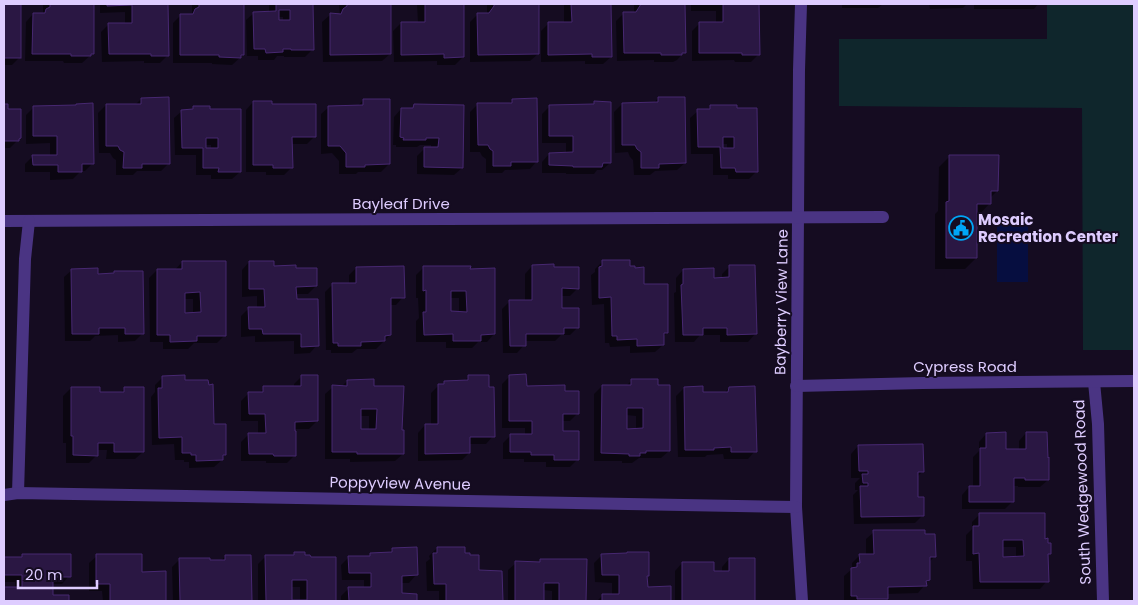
<svg xmlns="http://www.w3.org/2000/svg" width="1138" height="605" viewBox="0 0 1138 605" font-family="Poppins,sans-serif">
  <style>
    .green { fill: #0f262c }
    .water { fill: #060e40 }
    .shadow { fill: #0007; fill-rule: evenodd }
    .building { fill: #2a1743; stroke: #472871; fill-rule: evenodd }
    .lines { fill: none; stroke-linecap: round; stroke-linejoin: round }
    .minor { stroke: #4a3483; stroke-width: 12 }
    .labels { text-anchor: middle; dominant-baseline: central; stroke-width: 4; stroke-linejoin: round; paint-order: stroke }
    .street-label { font-size: 15px; fill: #deccff; stroke: #150c21 }
    .poi-label { font-size: 15px; font-weight: bold; fill: #deccff; stroke: #150c21; text-anchor: start }
  </style>
  <rect width="100%" height="100%" fill="#150c21"/>
  <polygon class="green" points="1047,4 1134,4 1134,350 1083,350 1082,108 839,106 839,39 1047,39"/>
  <rect class="water" x="997" y="222" width="31" height="60"/>
  <g class="shadow">
    <polygon points="4,4 20,4 20,57 12,65 4,65"/>
    <polygon points="43,4 93,4 93,53 82,63 64,63 63,61 25,61 26,22 33,14 43,14"/>
    <polygon points="100,4 167,4 168,55 160,63 144,63 144,61 102,62 101,32 109,24 125,24 125,12 100,13"/>
    <polygon points="192,4 242,4 243,55 232,65 212,64 212,63 173,63 173,23 181,15 192,15"/>
    <path d="M269,4H312L313,49L305,57H284V56H277L274,60H258V56H247L246,20L254,13H269ZM278,17H283V22H278Z"/>
    <polygon points="339,4 389,4 390,54 382,61 323,62 322,22 330,15 340,15"/>
    <polygon points="417,4 462,4 463,57 455,65 437,65 437,61 394,62 393,31 401,23 418,23"/>
    <polygon points="487,4 538,4 538,54 530,61 470,62 470,22 478,14 487,14"/>
    <polygon points="564,4 610,4 611,57 603,64 585,64 585,61 541,62 541,31 549,23 564,23"/>
    <polygon points="634,4 684,4 684,52 677,60 673,62 654,62 654,60 617,61 616,21 624,13 634,13"/>
    <polygon points="691,4 758,4 759,54 751,62 735,62 734,60 692,61 692,31 700,23 716,23 716,11 691,11"/>
    <polygon points="842,4 883,4 878,8 842,8"/>
    <polygon points="929,4 967,4 963,8 930,9"/>
    <polygon points="974,4 1038,4 1034,9 974,9"/>
    <polygon points="658,98 685,163 677,170 655,171 650,175 634,175 633,160 630,157 628,152 615,153 614,112 622,104 653,104"/>
    <polygon points="141,99 168,164 161,171 137,171 133,175 116,175 116,160 113,158 110,153 99,153 98,113 106,105 135,105"/>
    <polygon points="363,100 389,164 381,172 358,172 356,174 339,174 339,161 332,153 321,154 321,114 329,107 357,107"/>
    <polygon points="513,100 537,161 530,169 505,170 502,173 486,173 486,159 482,156 480,152 470,152 470,112 477,105 508,104"/>
    <polygon points="253,102 271,105 315,136 307,144 291,144 291,168 284,175 266,175 266,172 246,172 246,110"/>
    <polygon points="594,103 610,163 602,170 597,170 594,174 566,174 566,173 542,173 542,162 549,154 566,154 566,143 542,143 542,114 550,106 591,106"/>
    <polygon points="4,106 6,106 20,138 10,148 4,148"/>
    <polygon points="414,106 462,168 454,175 417,174 417,156 425,148 431,148 431,145 420,145 417,147 396,147 396,145 393,145 394,117 401,109 411,109"/>
    <path d="M736,106L757,171L749,179H728V175H713V154H691L690,118L698,111L707,110L710,107ZM722,144H727V149H722Z"/>
    <polygon points="34,107 93,163 85,171 81,171 73,179 50,180 50,172 25,172 25,164 33,156 50,156 50,143 26,144 26,115"/>
    <path d="M193,108H208L240,172L232,179H211V175H196V155H175L174,118L182,111H190ZM205,145H211V149H205Z"/>
    <polygon points="950,156 997,191 990,198 990,203 979,215 976,215 976,258 965,269 935,269 935,214 938,211 939,167"/>
    <polygon points="603,261 629,267 643,285 667,333 663,337 663,345 655,352 630,353 630,346 610,347 609,343 605,343 604,304 592,305 591,275 595,272 595,269"/>
    <path d="M182,262L225,263V335L217,343H194L188,349H163V342H150L149,278L157,270L174,271ZM184,299H193V313L184,314Z"/>
    <polygon points="249,262 295,270 316,286 308,294 295,294 295,301 317,345 310,353 294,354 294,341 255,342 255,336 241,337 241,316 249,308 257,308 257,296 242,297 242,270"/>
    <polygon points="532,266 553,268 578,288 570,296 561,296 561,309 577,328 570,335 561,335 555,341 524,341 524,345 517,353 503,353 502,309 510,301 525,301 525,274"/>
    <path d="M424,267H469L494,334L487,342H478L472,348H446V342H416V321L419,318L418,298H416V275ZM450,298H459V313H450Z"/>
    <polygon points="729,267 755,334 748,342 720,342 720,335 700,335 694,342 675,342 674,293 676,292 676,278 683,270 713,279 722,279 722,274"/>
    <polygon points="356,268 403,297 396,305 389,305 390,335 376,349 357,349 352,353 331,353 331,350 326,350 325,292 333,284 349,284 349,275"/>
    <polygon points="72,270 97,275 112,275 114,272 143,333 135,341 118,342 118,335 95,336 90,341 65,341 64,277"/>
    <polygon points="302,376 317,421 309,429 293,429 295,455 287,463 266,463 266,461 241,461 241,442 249,434 258,434 258,421 241,421 241,401 249,393 258,394 264,388 294,388 294,384"/>
    <polygon points="469,376 493,436 486,444 469,444 469,453 462,460 418,461 418,433 425,425 431,425 431,393 438,386 441,386 445,382 463,382"/>
    <polygon points="510,376 525,387 563,393 578,413 570,421 562,421 562,432 578,459 570,467 546,467 546,462 524,462 524,459 503,459 503,443 510,436 525,435 525,428 502,428 502,384"/>
    <polygon points="163,377 184,382 213,425 225,455 222,458 222,460 214,467 189,468 189,462 184,462 184,460 175,460 174,444 152,445 151,397 155,392 155,385"/>
    <path d="M632,380L669,451L661,458H639L632,463H622V461H594V394L602,386L625,387ZM626,415L636,416V430H626Z"/>
    <path d="M347,381L373,387L401,432L403,454L395,461L350,462V459H325V394L333,387H341ZM360,416H369V430H360Z"/>
    <polygon points="71,388 98,393 120,393 125,388 143,452 135,459 106,459 107,450 97,450 97,455 89,463 66,463 66,443 63,443 63,396"/>
    <polygon points="684,388 702,394 724,393 729,388 755,451 748,459 724,459 723,454 707,455 705,457 678,457 676,396"/>
    <polygon points="1026,433 1048,480 1040,487 1018,487 1018,486 1013,486 1013,501 1005,509 962,509 962,495 969,487 973,487 973,457 979,451 979,442 986,434 1005,450 1019,450 1019,441"/>
    <polygon points="858,446 923,471 917,477 917,499 923,515 915,523 854,524 853,495 858,490 855,490 855,483 860,478 851,478 851,454"/>
    <path d="M980,514L1044,540L1049,553L1047,556V581L1040,589H973L972,561H966V535L972,529V522ZM1002,547H1016V558H1002Z"/>
    <polygon points="874,532 935,556 929,562 929,580 918,593 887,594 887,598 884,601 844,601 844,576 852,569 852,563 860,555 866,555 866,539"/>
    <polygon points="437,548 464,554 478,572 501,572 502,601 439,601 439,591 427,591 426,562 430,559 429,556"/>
    <polygon points="392,549 416,575 409,583 401,583 401,595 416,595 416,601 341,601 341,596 349,588 364,588 364,580 342,580 341,565 349,557 368,557 371,554 388,554"/>
    <path d="M295,553L309,558H335V601H258V564L266,556H292ZM291,587H300V601H291Z"/>
    <polygon points="602,555 648,575 646,577 647,588 670,588 670,601 597,601 602,596 612,595 612,583 595,582 594,563"/>
    <polygon points="23,556 69,576 62,584 52,584 52,596 68,596 68,601 4,601 4,588 15,588 15,582 4,582 4,558 20,558"/>
    <polygon points="97,556 141,573 165,573 165,601 103,601 102,591 89,591 89,563"/>
    <polygon points="225,556 250,556 251,601 173,601 172,567 180,559 221,561"/>
    <polygon points="729,559 754,559 754,601 675,601 675,571 682,563 713,572 722,572 722,567"/>
    <polygon points="586,560 585,601 552,601 552,591 543,590 543,601 508,601 508,570 516,563 539,563 541,561"/>
  </g>
  <g class="building">
    <rect x="4" y="4" width="17" height="54"/>
    <polygon points="50,4 94,4 94,54 91,54 91,56 71,56 71,54 32,54 33,13 45,13 46,9 50,7"/>
    <polygon points="107,4 168,4 169,56 151,56 151,54 109,54 108,23 132,23 132,5 107,6"/>
    <polygon points="199,4 244,4 244,55 241,55 241,58 219,57 219,55 180,55 180,14 193,14 195,9 199,7"/>
    <path d="M276,4H313L314,50H291V49H283V52L266,53L265,49H254L253,12L276,11ZM279,10H290V20H279Z"/>
    <polygon points="347,4 391,4 391,54 330,55 330,13 341,14 343,9 347,6"/>
    <polygon points="425,4 464,4 464,57 444,58 444,54 401,55 401,22 425,22"/>
    <polygon points="494,4 539,4 539,54 478,55 477,13 489,13 494,6"/>
    <polygon points="571,4 611,4 612,57 592,57 592,54 548,55 548,22 572,22"/>
    <polygon points="641,4 685,4 686,53 682,53 682,55 661,55 661,53 624,53 623,12 636,12"/>
    <polygon points="698,4 759,4 760,55 742,55 742,53 699,53 699,22 723,22 723,4"/>
    <polygon points="169,97 170,164 142,164 142,168 123,168 124,152 120,150 118,146 106,146 106,104 141,104 141,98"/>
    <polygon points="658,97 685,97 686,163 659,164 659,168 641,168 641,152 637,149 635,145 622,145 622,103 658,102"/>
    <polygon points="537,98 538,162 511,162 511,166 493,166 493,151 490,149 488,145 478,145 477,103 512,103 512,99"/>
    <polygon points="363,99 390,99 390,164 365,165 365,167 346,167 346,153 340,146 328,146 328,106 363,105"/>
    <polygon points="253,101 272,101 272,104 316,104 316,137 292,137 293,168 273,168 273,165 253,165"/>
    <polygon points="594,101 611,102 611,163 603,163 602,167 573,167 573,166 549,165 549,153 573,152 573,136 549,136 549,105 594,104"/>
    <polygon points="93,103 94,164 82,164 82,172 58,172 58,165 33,165 32,155 57,155 57,136 33,136 33,106 76,105 76,104"/>
    <polygon points="4,104 8,104 8,109 21,109 21,138 19,139 19,141 4,141"/>
    <polygon points="414,104 464,105 463,168 424,167 424,147 438,147 439,138 426,138 426,140 403,140 404,138 400,137 401,108 413,108"/>
    <path d="M710,105H737V108H757L758,172H736L735,168H721L720,147H698L697,109H710ZM723,137H734V148H723Z"/>
    <path d="M193,106H210V109H241V172H218L219,168H203V148H182L181,110L193,109ZM206,138H218V148H206Z"/>
    <polygon points="949,155 999,155 998,191 991,191 991,204 977,204 977,258 946,258 946,202 949,201"/>
    <polygon points="602,260 630,260 630,266 635,266 635,268 644,267 644,284 668,284 668,333 664,333 664,345 637,346 637,339 617,340 617,336 612,336 611,297 599,298 599,267 602,266"/>
    <path d="M182,261H226V336H197V341L170,342V335H157V269H182ZM200,292L201,312L185,313V293Z"/>
    <polygon points="249,261 274,261 274,266 296,265 296,268 317,268 317,286 296,287 297,299 318,299 319,346 301,347 301,334 263,334 262,329 249,329 248,307 265,307 264,289 249,289"/>
    <polygon points="554,264 554,267 579,267 579,289 562,288 562,308 579,308 579,328 564,328 564,334 526,334 526,346 510,346 509,300 532,300 532,265"/>
    <polygon points="729,265 755,265 757,334 727,335 727,328 703,328 703,335 683,335 681,285 683,284 683,269 714,268 714,278 729,277"/>
    <polygon points="404,266 405,298 391,298 391,335 385,336 385,341 361,342 361,346 338,346 338,343 333,343 332,283 356,283 356,267"/>
    <path d="M423,266H471L470,269L495,268V334L481,335V341H453V334L424,335L423,312H426V290L423,291ZM451,291H466L467,312L451,311Z"/>
    <polygon points="98,268 98,274 114,273 114,271 143,271 144,334 125,334 125,328 99,328 99,334 72,334 71,269"/>
    <polygon points="526,374 527,386 565,385 565,391 579,391 579,414 563,414 563,431 579,431 579,460 554,460 554,455 531,455 531,452 510,452 510,434 532,434 532,421 509,421 509,375"/>
    <polygon points="185,375 185,380 208,380 209,385 213,384 214,424 226,424 226,455 223,455 223,460 196,461 196,455 191,455 191,453 182,453 182,437 159,438 158,388 162,388 162,376"/>
    <polygon points="301,375 318,375 318,421 295,422 295,431 296,431 296,456 274,456 273,454 249,454 248,433 266,433 265,414 249,414 248,392 263,392 263,386 301,386"/>
    <polygon points="468,375 489,375 489,387 494,387 495,437 470,437 470,453 425,454 425,424 438,424 438,384 444,384 444,381 468,380"/>
    <path d="M374,379V386H404L402,430H404V454H357V452H332V385L347,386V380ZM361,409H377L376,429H361Z"/>
    <path d="M631,379H658V385H670V451H646V453H640V456H629V454L601,453L602,385H631ZM627,408H643V428L627,429Z"/>
    <polygon points="703,386 703,392 728,392 729,387 755,386 757,452 731,452 731,447 714,448 714,450 685,450 684,387"/>
    <polygon points="71,387 100,387 100,392 124,392 124,387 144,387 144,452 114,452 114,443 98,443 98,456 73,455 73,436 71,436"/>
    <polygon points="1006,432 1006,449 1026,449 1026,432 1047,432 1048,458 1049,457 1049,480 1025,480 1025,478 1014,478 1014,502 969,502 969,486 980,486 980,448 986,448 986,433"/>
    <polygon points="923,444 924,472 918,472 918,497 924,497 924,516 861,517 860,486 868,486 868,483 863,483 862,474 868,474 868,471 859,471 858,445"/>
    <path d="M979,513H1045V539L1048,538V543H1051V554H1048L1049,582H980L979,553L973,554V526H979ZM1003,540H1023L1024,556L1003,557Z"/>
    <polygon points="873,530 925,530 925,534 935,534 936,557 930,557 930,580 926,581 927,586 888,587 888,599 857,599 857,596 851,596 851,568 857,567 857,563 860,563 859,554 874,554"/>
    <polygon points="417,547 418,575 402,576 402,593 417,594 417,601 349,601 348,587 371,587 371,573 349,573 348,556 370,556 370,553 392,552 392,548"/>
    <polygon points="437,547 465,547 465,553 470,553 470,555 479,555 479,570 502,571 503,601 446,601 446,584 434,584 433,553 437,553"/>
    <path d="M294,552H305V555H310L311,557H336V601H266L265,555H294ZM292,580H307V600H292Z"/>
    <polygon points="627,552 649,552 649,576 647,576 648,587 671,586 671,601 602,601 602,594 619,594 619,575 602,575 601,554 627,553"/>
    <polygon points="22,554 71,554 71,577 53,577 53,595 69,595 69,601 4,601 4,587 22,587 22,575 4,575 4,557 22,557"/>
    <polygon points="96,554 142,554 142,572 166,571 166,601 110,601 110,584 96,584"/>
    <polygon points="225,555 251,555 252,601 180,601 179,558 210,558 210,560 225,560"/>
    <polygon points="729,558 755,558 755,601 682,601 682,562 714,562 714,571 729,571"/>
    <polygon points="540,559 587,559 586,601 559,601 559,583 544,583 544,601 515,601 515,561 540,562"/>
  </g>
  <g class="lines">
    <g class="minor">
      <polyline points="801,4 799,70 796,507 802,601"/>
      <polyline points="4,221 883,217"/>
      <polyline points="1094,382 1098,424 1103,601"/>
      <polyline points="796,386 923,383 1134,381"/>
      <polyline points="18,493 25,259 29,221"/>
      <polyline points="4,495 18,493 796,507"/>
    </g>
  </g>
  <defs>
    <g id="civic-ring" transform="scale(1.25)"><circle r="9.5" fill="#150c21" stroke="#00a5f7" stroke-width="1.5"/><path d="M-.6-6.5H3V-4.5H.6V-3L4-1V1h2V6H-6V1h2V-1L-.6-3ZM-1.2 2.5V6h2.4V2.5Z" fill="#00a5f7"/></g>
  </defs>
  <g fill-rule="evenodd">
    <use href="#civic-ring" x="961" y="228"/>
  </g>
  <g class="labels">
    <g class="street-label">
      <text x="401" y="203">Bayleaf Drive</text>
      <text transform="translate(781 302) rotate(-89)">Bayberry View Lane</text>
      <text x="965" y="366">Cypress Road</text>
      <text transform="translate(400 483) rotate(1)">Poppyview Avenue</text>
      <text transform="translate(1082 492) rotate(-92)">South Wedgewood Road</text>
    </g>
    <g class="poi-label">
      <text x="978" y="219">Mosaic<tspan x="978" dy="17">Recreation Center</tspan></text>
    </g>
  </g>
  <rect width="1138" height="605" fill="none" stroke="#deccff" stroke-width="10"/>
  <path d="M18 580v8h79v-8" fill="none" stroke="#deccff" stroke-width="2.5"/>
  <text x="25" y="580" font-size="15" fill="#deccff" stroke="#150c21" stroke-width="4" paint-order="stroke">20 m</text>
</svg>
